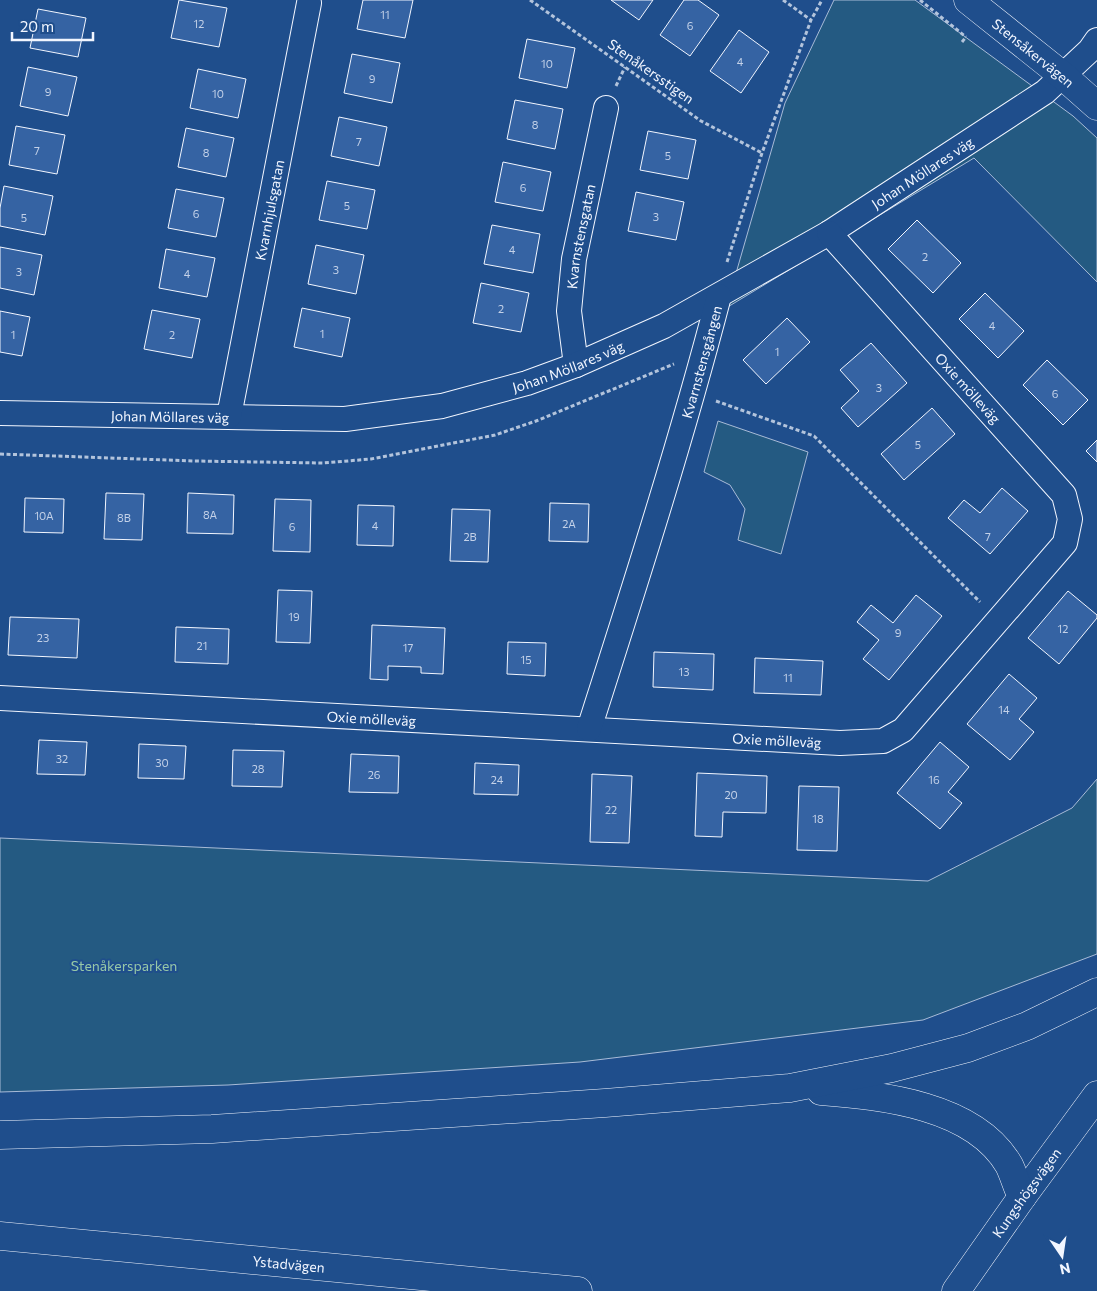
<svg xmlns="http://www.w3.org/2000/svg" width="1097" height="1291" viewBox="0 0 1097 1291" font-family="Commissioner,sans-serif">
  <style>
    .green { fill: #245a82; stroke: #a8bbd7 }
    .building { fill: #3563a3; stroke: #f2f6ff }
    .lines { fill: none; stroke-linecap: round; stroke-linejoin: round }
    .street-casing { stroke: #f2f6ff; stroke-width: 26 }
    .secondary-casing { stroke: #f2f6ff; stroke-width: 29 }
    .highway-casing { stroke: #f2f6ff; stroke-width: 29 }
    .path { stroke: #b3c4dc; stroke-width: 3; stroke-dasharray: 4 2.5; stroke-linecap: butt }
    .street { stroke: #1f4e8c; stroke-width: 24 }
    .secondary { stroke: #1f4e8c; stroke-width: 28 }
    .highway { stroke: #1f4e8c; stroke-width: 28 }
    .labels { text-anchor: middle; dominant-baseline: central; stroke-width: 4; stroke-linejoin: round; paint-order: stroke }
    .number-label { font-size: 11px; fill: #c3d1e8 }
    .street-label { font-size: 14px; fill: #f2f6ff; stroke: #1f4e8c }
    .park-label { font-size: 14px; fill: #97c8a6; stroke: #1f4e8c }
  </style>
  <rect width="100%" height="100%" fill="#1f4e8c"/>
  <g class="green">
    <polygon points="834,0 915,0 1073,116 1097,138 1097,282 974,158 726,308 785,103"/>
    <polygon points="718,421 808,452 781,554 738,540 745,509 730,485 704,472"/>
    <polygon points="1097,779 1097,954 923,1020 580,1062 228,1085 0,1092 0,838 928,881 1072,808"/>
  </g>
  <g class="building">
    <polygon points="179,0 227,8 219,47 171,38"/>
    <polygon points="363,0 413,0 405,38 357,29"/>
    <polygon points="611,0 653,0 639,20"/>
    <polygon points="684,0 698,0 719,15 690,56 660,35"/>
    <polygon points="38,9 86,18 78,57 30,48"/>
    <polygon points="739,30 769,52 741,93 710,71"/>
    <polygon points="527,39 575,48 567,88 519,78"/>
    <polygon points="352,54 400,63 392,103 344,93"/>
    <polygon points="28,67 77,77 68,116 20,106"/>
    <polygon points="198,69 246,79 238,118 190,108"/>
    <polygon points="515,100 563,109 555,149 507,139"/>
    <polygon points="339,117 387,127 379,166 331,156"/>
    <polygon points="16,126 65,135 57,174 9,165"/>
    <polygon points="186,128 234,138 226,177 178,167"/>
    <polygon points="648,131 696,140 688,179 640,170"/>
    <polygon points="503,162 551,172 543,211 495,202"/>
    <polygon points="327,181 375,190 367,229 319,220"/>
    <polygon points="4,186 53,196 45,235 0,226 0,208"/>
    <polygon points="176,189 224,198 216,237 168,228"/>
    <polygon points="636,192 684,202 676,240 628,231"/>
    <polygon points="917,220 961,263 933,293 888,249"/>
    <polygon points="492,225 540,234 533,273 484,264"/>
    <polygon points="316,245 364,255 356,294 308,284"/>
    <polygon points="0,247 42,255 34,295 0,288"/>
    <polygon points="166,249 215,258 207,297 159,288"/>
    <polygon points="481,283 529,293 521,332 473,323"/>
    <polygon points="985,293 1024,331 998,358 959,319"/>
    <polygon points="302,308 350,318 342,357 294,347"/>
    <polygon points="152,310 200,319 192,358 144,349"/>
    <polygon points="0,311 30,317 22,356 0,352"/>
    <polygon points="787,318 810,342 766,384 743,360"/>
    <polygon points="871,343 907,383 858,427 841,408 859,391 840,370"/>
    <polygon points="1047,360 1088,400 1063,425 1023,385"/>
    <polygon points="932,408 955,434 904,480 881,454"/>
    <polygon points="1097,440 1097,462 1086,451"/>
    <polygon points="1002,488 1028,511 990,554 948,518 964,500 980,513"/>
    <polygon points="106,493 144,494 142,540 104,539"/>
    <polygon points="188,493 234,495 233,534 187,533"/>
    <polygon points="25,498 64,499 63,533 24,532"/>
    <polygon points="275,499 311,500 310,552 273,551"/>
    <polygon points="550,503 589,504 588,542 549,541"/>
    <polygon points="358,505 394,506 393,546 357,545"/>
    <polygon points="452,509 490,510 488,562 450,561"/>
    <polygon points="278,590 312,591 310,643 276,642"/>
    <polygon points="1068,591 1097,615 1097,618 1059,664 1028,638"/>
    <polygon points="916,595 942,616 889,680 863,659 879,640 857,622 871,605 893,623"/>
    <polygon points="10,617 79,619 77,658 8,655"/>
    <polygon points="372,625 445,628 443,674 421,673 421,667 388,666 388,680 370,679"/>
    <polygon points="176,627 229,629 228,664 175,662"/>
    <polygon points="508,642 546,643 545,676 507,674"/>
    <polygon points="654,652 714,654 713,690 653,687"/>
    <polygon points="755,658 823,661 821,695 754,693"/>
    <polygon points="1009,674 1037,698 1019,719 1034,732 1010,760 967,724"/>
    <polygon points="39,740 87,742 85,775 37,774"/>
    <polygon points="940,742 969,767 948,792 962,803 940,829 897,793"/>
    <polygon points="139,744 186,746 184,779 138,778"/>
    <polygon points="233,750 284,751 282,787 232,786"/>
    <polygon points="351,754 399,756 398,793 349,792"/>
    <polygon points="475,763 519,765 518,795 474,794"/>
    <polygon points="697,773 767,776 766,813 723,812 722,837 695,836"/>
    <polygon points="592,774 632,776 629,843 590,842"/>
    <polygon points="799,786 839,787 837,851 797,850"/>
  </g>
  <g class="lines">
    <g class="street-casing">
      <g id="street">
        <path id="s1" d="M576,365L569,311L574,259L606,108"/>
        <path id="s2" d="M0,413L345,419L442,406L527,383L576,365L664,326L829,233L1045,92L1090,50L1097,40"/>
        <path id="s3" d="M229,416L309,3"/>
        <path id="s4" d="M0,698L840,743L883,741L903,730L1065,543L1070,519L1064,495L829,233"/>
        <path id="s5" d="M589,729C635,585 681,442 719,296"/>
      </g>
    </g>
    <g class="secondary-casing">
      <g id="secondary">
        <path id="s6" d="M968,0L1062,75L1097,106"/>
        <path id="s7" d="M956,1291L1022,1197L1097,1095"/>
      </g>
    </g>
    <g class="highway-casing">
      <g id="highway">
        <path d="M821,1091C883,1096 974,1105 1009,1165C1014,1175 1017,1187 1022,1197"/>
        <polyline points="0,1135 212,1129 605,1103 790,1088 892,1068 968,1048 1027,1026 1097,992"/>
        <path id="s8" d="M0,1236L578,1291"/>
      </g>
    </g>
    <g class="path">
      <polyline points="530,0 701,121 762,153"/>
      <polyline points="783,0 811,20"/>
      <polyline points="920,0 966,37"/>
      <polyline points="962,42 966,37"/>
      <polyline points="616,86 625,67"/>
      <polyline points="727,262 762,153 811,20 822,0"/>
      <polyline points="716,401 814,436 980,602"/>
      <polyline points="0,454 194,461 323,463 371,459 495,435 536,421 674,364"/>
    </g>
    <use href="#street" class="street"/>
    <use href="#secondary" class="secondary"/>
    <use href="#highway" class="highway"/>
  </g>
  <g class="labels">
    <g class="number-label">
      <text x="385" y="14">11</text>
      <text x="199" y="23">12</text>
      <text x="690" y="25">6</text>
      <text x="740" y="61">4</text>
      <text x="547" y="63">10</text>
      <text x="372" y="78">9</text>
      <text x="48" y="91">9</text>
      <text x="218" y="93">10</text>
      <text x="535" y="124">8</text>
      <text x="359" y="141">7</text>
      <text x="37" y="150">7</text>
      <text x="206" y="152">8</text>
      <text x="668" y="155">5</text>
      <text x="523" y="187">6</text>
      <text x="347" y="205">5</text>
      <text x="196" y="213">6</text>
      <text x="656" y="216">3</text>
      <text x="24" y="217">5</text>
      <text x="512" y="249">4</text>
      <text x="925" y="256">2</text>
      <text x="336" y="269">3</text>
      <text x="19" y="271">3</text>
      <text x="187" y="273">4</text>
      <text x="501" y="308">2</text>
      <text x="992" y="325">4</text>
      <text x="322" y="333">1</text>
      <text x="13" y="334">1</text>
      <text x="172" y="334">2</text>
      <text x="777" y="351">1</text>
      <text x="879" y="387">3</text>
      <text x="1055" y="393">6</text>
      <text x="918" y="444">5</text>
      <text x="210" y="514">8A</text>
      <text x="44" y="515">10A</text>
      <text x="124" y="517">8B</text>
      <text x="569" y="523">2A</text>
      <text x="375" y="525">4</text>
      <text x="292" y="526">6</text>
      <text x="470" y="536">2B</text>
      <text x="988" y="536">7</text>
      <text x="294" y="616">19</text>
      <text x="1063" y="628">12</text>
      <text x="898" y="632">9</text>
      <text x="43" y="637">23</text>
      <text x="202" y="645">21</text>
      <text x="408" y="647">17</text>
      <text x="526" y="659">15</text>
      <text x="684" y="671">13</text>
      <text x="788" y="677">11</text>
      <text x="1004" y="709">14</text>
      <text x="62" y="758">32</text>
      <text x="162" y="762">30</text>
      <text x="258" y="768">28</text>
      <text x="374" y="774">26</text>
      <text x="497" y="779">24</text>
      <text x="934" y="779">16</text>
      <text x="731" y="794">20</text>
      <text x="611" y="809">22</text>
      <text x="818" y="818">18</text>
    </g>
    <g class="street-label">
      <text stroke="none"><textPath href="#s6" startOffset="84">Stensåkervägen</textPath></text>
      <text transform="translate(651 71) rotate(35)">Stenåkersstigen</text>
      <text stroke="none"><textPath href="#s2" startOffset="980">Johan Möllares väg</textPath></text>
      <text stroke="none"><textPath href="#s3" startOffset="210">Kvarnhjulsgatan</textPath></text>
      <text stroke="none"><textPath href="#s1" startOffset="130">Kvarnstensgatan</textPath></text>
      <text stroke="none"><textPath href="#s5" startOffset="384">Kvarnstensgången</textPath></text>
      <text stroke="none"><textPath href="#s2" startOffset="575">Johan Möllares väg</textPath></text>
      <text transform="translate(968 388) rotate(48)">Oxie mölleväg</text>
      <text stroke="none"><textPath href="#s2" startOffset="170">Johan Möllares väg</textPath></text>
      <text stroke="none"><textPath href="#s4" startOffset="372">Oxie mölleväg</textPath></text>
      <text stroke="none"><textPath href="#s4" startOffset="778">Oxie mölleväg</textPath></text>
      <text stroke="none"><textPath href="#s7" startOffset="121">Kungshögsvägen</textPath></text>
      <text stroke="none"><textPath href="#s8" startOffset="290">Ystadvägen</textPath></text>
    </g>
    <g class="park-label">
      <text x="124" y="965">Stenåkersparken</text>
    </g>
  </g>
  <g transform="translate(1062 1256) rotate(167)" stroke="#1f4e8c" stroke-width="4" paint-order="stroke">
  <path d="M0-4L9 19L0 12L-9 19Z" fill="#f2f6ff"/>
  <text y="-8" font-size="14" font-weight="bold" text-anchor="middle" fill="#f2f6ff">N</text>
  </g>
  <path d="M12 32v8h81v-8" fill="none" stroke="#f2f6ff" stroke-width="2.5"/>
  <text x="20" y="32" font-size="15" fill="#f2f6ff" stroke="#1f4e8c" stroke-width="4" paint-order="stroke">20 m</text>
</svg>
